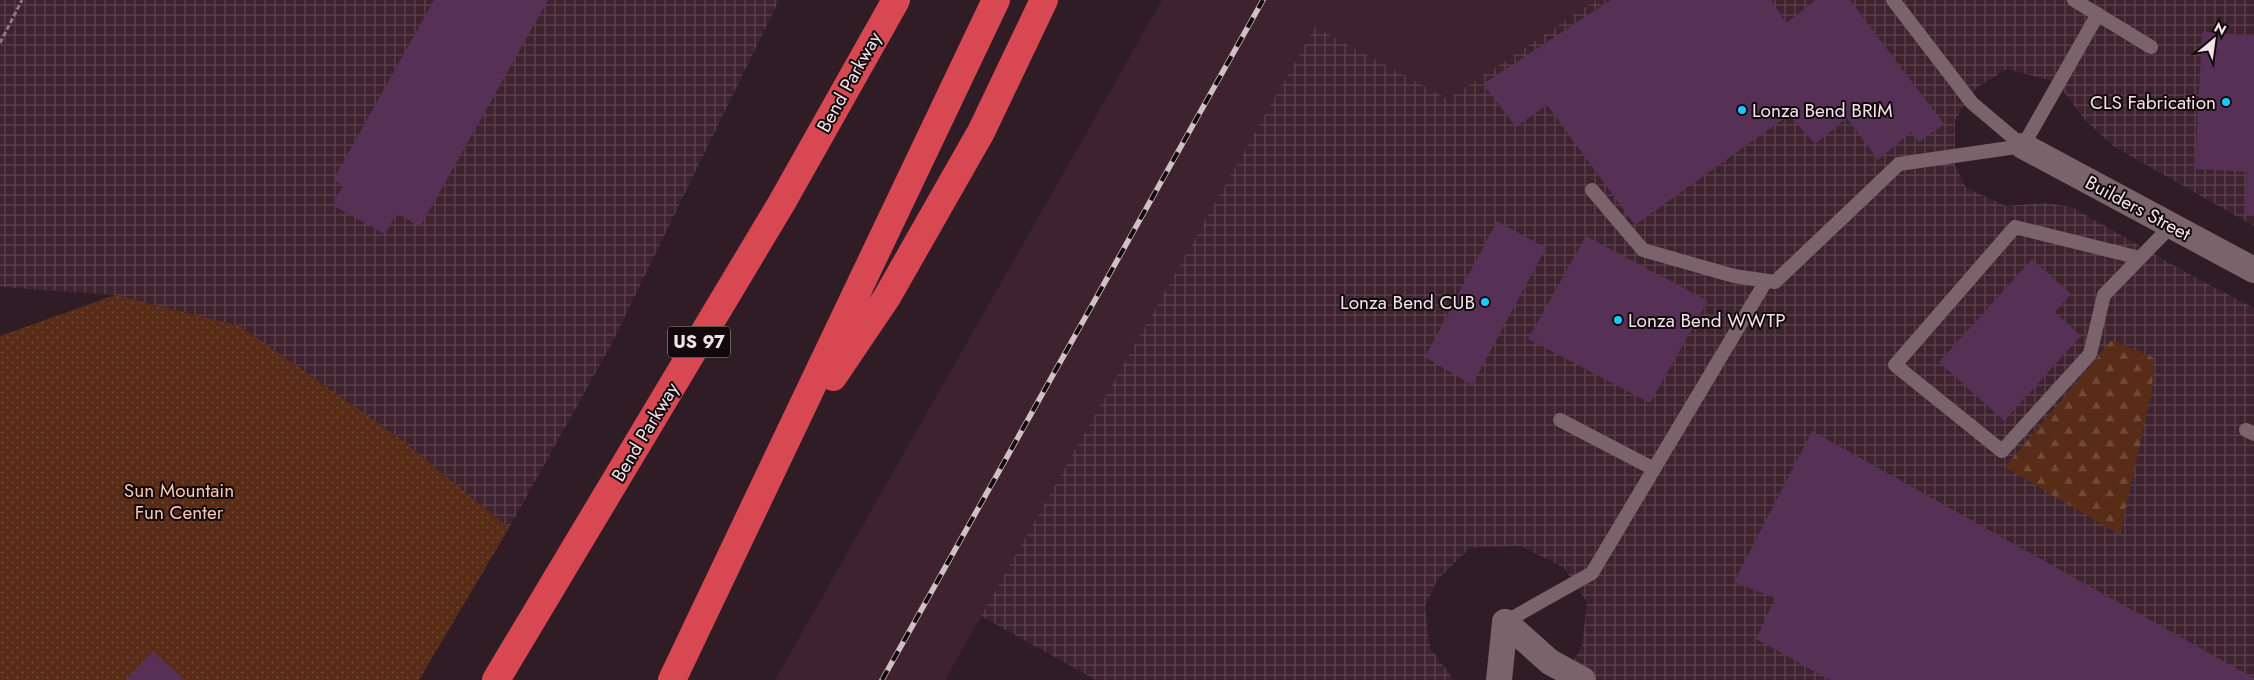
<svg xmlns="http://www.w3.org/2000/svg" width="2254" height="680" viewBox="0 0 2254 680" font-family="Jost,sans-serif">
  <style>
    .built { fill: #3e232e }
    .industrial { fill: url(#industrial-grid) }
    .forest { fill: url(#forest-firs) }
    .park { fill: url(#park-dots) }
    .building { fill: #573056 }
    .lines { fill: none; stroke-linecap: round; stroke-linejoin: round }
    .path { stroke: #8b7a80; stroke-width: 3; stroke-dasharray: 5 2.5; stroke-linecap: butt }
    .lane { stroke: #7b636c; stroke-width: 14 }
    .street { stroke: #7b636c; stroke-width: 26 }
    .highway { stroke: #d74853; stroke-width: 28 }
    .rail-casing { stroke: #cfc0c5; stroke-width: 5.5 }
    .rail { stroke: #12090d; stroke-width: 4; stroke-dasharray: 11; stroke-linecap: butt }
    .poi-dot { fill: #18cafb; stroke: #12090d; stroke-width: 2 }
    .labels { text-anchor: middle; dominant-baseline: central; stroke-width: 4; stroke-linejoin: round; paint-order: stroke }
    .shield { fill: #12090d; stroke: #aea2a6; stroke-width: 1 }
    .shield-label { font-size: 18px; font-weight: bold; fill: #f1e3e8 }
    .street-label { font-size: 19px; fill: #f1e3e8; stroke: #12090d }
    .poi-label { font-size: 19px; fill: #f1e3e8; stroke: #12090d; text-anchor: end }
    .park-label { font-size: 19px; fill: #fac7af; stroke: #12090d }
  </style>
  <defs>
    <pattern id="industrial-grid" width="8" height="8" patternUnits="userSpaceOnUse" patternTransform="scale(1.25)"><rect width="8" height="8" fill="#3e232e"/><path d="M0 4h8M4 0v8" fill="none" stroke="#5a434c"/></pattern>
    <pattern id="forest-firs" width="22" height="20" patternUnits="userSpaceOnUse" patternTransform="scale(1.25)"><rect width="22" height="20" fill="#582c16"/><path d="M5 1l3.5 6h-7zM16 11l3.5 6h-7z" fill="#704a38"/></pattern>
    <pattern id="park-dots" width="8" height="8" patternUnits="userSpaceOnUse" patternTransform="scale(1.25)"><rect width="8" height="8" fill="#582c16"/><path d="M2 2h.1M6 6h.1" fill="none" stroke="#704a38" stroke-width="1.8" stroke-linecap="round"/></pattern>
  </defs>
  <rect width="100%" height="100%" fill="#301c24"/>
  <polygon class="built" points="1162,0 1596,0 1448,99 1315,28 945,680 775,680"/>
  <g class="industrial">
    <polygon points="0,0 779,0 611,345 509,528 398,437 240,326 115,295 0,287"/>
    <polygon points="1596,0 2254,0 2254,226 2113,146 2085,120 2056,82 2007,69 1976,88 1955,120 1955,165 1966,188 2006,206 2044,203 2072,207 2194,277 2254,308 2254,680 1563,680 1582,646 1587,602 1564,568 1521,546 1470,548 1437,580 1425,607 1430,648 1454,680 1096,680 981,616 1315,27 1448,99"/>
  </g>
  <polygon class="forest" points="2112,340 2154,358 2152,389 2120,535 2005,467"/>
  <polygon class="park" points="115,295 240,326 398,437 509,528 419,680 0,680 0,336"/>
  <g class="building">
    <polygon points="434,0 548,0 420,227 397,213 385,234 332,205 343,186 333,180"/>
    <polygon points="1611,0 1771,0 1786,23 1816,0 1850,0 1944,124 1919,142 1911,132 1878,160 1847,118 1815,144 1789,115 1635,225 1547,105 1516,127 1483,84"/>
    <polygon points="2202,32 2254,35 2254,215 2244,215 2247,172 2195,169"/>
    <polygon points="1497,221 1546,248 1472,385 1425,357"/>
    <polygon points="1586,236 1708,301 1650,403 1528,339"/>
    <polygon points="2032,259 2071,294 2055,312 2081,336 2004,421 1939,362"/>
    <polygon points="1812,431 2254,678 2254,680 1830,680 1756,639 1775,598 1734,582"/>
    <polygon points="153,651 185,680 126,680"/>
  </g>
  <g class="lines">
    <polyline class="path" points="0,43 22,0"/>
    <g class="lane">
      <polyline points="1893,0 1972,103 2023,146"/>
      <polyline points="2074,0 2151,47"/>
      <polyline points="2023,146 2098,14"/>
      <polyline points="1592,190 1643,250 1734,276 1775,282 1899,164 2023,146"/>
      <polyline points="2140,258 2015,227 1895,365 2002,451 2090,354 2104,295 2171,226"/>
      <polyline points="1560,420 1654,469"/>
      <polyline points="2246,430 2254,434"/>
      <polyline points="1505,622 1592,573 1766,281"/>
    </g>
    <g class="street">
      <polyline points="2023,146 2254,270"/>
      <polyline points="1505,622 1550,662 1583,680"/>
      <polyline points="1499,680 1505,622"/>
    </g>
    <g class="highway">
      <polyline points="833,377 887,297 981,132 1044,0"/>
      <polyline points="496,680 781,204 896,0"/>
      <polyline points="672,680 996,0"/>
    </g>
    <g class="rail-casing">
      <polyline id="rail" points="882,680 1263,0"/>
    </g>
    <use href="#rail" class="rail"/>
  </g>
  <g class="poi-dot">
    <circle cx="2226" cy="102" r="5"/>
    <circle cx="1742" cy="110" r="5"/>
    <circle cx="1485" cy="302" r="5"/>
    <circle cx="1618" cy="320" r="5"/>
  </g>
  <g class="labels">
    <rect class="shield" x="668" y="326.5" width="62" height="31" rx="4"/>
    <g class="shield-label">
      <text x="699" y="342">US 97</text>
    </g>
    <g class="street-label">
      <text transform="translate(849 82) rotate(-61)">Bend Parkway</text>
      <text transform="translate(2138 208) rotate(28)">Builders Street</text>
      <text transform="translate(645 432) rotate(-59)">Bend Parkway</text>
    </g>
    <g class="poi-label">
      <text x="2216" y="102">CLS Fabrication</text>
      <text x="1752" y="110" text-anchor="start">Lonza Bend BRIM</text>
      <text x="1475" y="302">Lonza Bend CUB</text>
      <text x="1628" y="320" text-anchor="start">Lonza Bend WWTP</text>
    </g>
    <g class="park-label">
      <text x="179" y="490">Sun Mountain<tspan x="179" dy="22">Fun Center</tspan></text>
    </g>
  </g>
  <g transform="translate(2214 40) rotate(29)" stroke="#12090d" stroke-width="4" paint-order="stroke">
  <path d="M0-4L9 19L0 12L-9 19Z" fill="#f1e3e8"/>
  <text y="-8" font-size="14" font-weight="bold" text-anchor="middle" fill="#f1e3e8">N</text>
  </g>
</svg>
